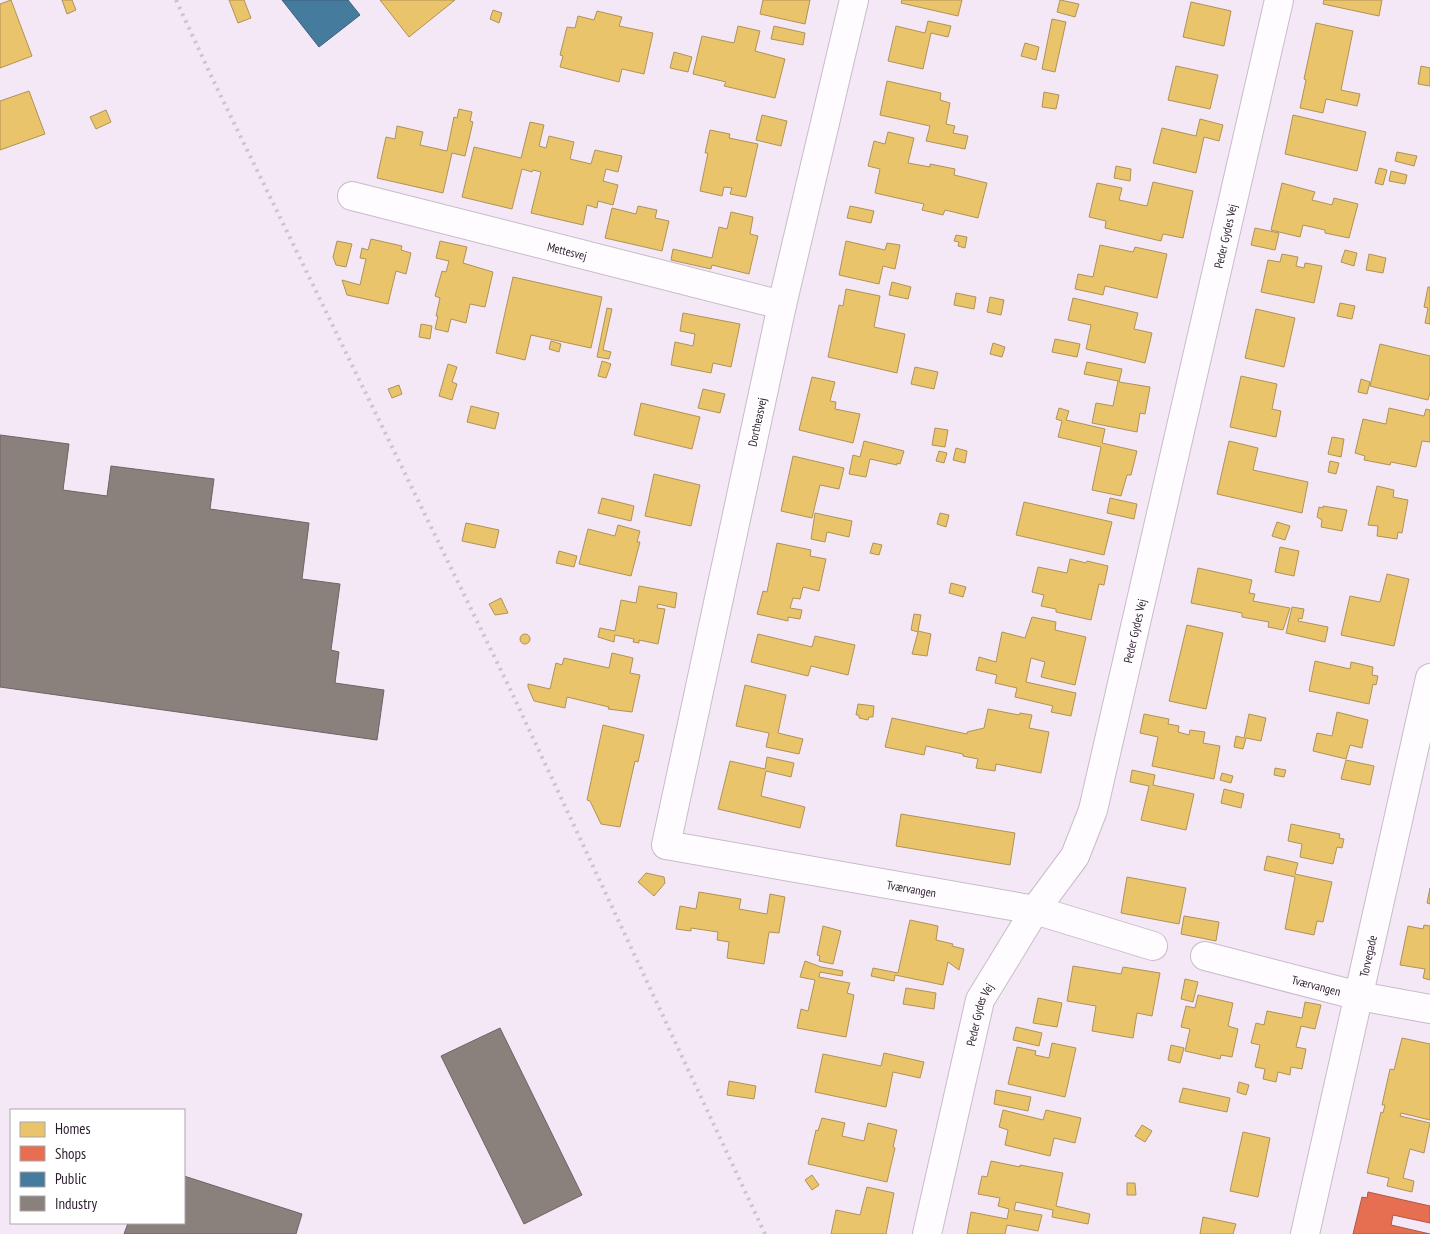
<svg xmlns="http://www.w3.org/2000/svg" width="1430" height="1234" viewBox="0 0 1430 1234" font-family="'PT Sans Narrow',sans-serif">
  <style>
    .homes { fill: #e9c46a; stroke: #b09258 }
    .shops { fill: #e76f51; stroke: #af5646 }
    .public { fill: #457b9d; stroke: #3e5f7c }
    .industry { fill: #8a817c; stroke: #6e6365 }
    .lines { fill: none; stroke-linecap: round; stroke-linejoin: round }
    .minor-casing { stroke: #c8bbca; stroke-width: 30 }
    .minor { stroke: #fefcfe; stroke-width: 28 }
    .rail { stroke: #cac6ca; stroke-width: 4; stroke-dasharray: 2.5 5; stroke-linecap: butt }
    .labels { text-anchor: middle; dominant-baseline: central; stroke-width: 5; stroke-linejoin: round; paint-order: stroke }
    .street-label { font-size: 12px; fill: #2c1d2e; stroke: #fff }
  </style>
  <rect width="100%" height="100%" fill="#f5e8f6"/>
  <g class="homes">
    <polygon points="11,0 32,56 0,68 0,4"/>
    <polygon points="62,0 72,0 76,10 67,14"/>
    <polygon points="229,0 244,0 251,18 238,23"/>
    <polygon points="380,0 455,0 409,37"/>
    <polygon points="763,0 810,0 805,24 760,14"/>
    <polygon points="902,0 962,0 958,16 901,3"/>
    <polygon points="1060,0 1079,4 1075,17 1057,12"/>
    <polygon points="1324,0 1382,0 1379,16 1323,4"/>
    <polygon points="1191,2 1231,11 1224,46 1183,37"/>
    <polygon points="493,10 502,13 499,23 490,19"/>
    <polygon points="597,11 622,17 619,26 653,33 644,74 622,69 619,82 560,67 563,56 560,55 567,27 575,28 578,16 594,20"/>
    <polygon points="1052,19 1066,22 1055,72 1042,69"/>
    <polygon points="928,21 951,26 948,37 931,33 923,69 888,61 896,26 925,33"/>
    <polygon points="1316,23 1353,31 1341,90 1360,94 1357,106 1326,99 1323,113 1300,108 1306,80 1304,79"/>
    <polygon points="738,26 760,31 755,51 785,59 775,98 724,86 726,82 693,74 702,36 734,43"/>
    <polygon points="774,26 805,33 803,45 771,39"/>
    <polygon points="1025,43 1039,47 1036,60 1021,56"/>
    <polygon points="674,52 692,57 688,72 670,68"/>
    <polygon points="1176,66 1218,75 1210,109 1168,100"/>
    <polygon points="1421,66 1430,68 1430,86 1418,84"/>
    <polygon points="887,81 941,93 940,100 950,103 946,124 955,126 953,133 968,136 965,149 926,141 930,126 880,115"/>
    <polygon points="29,91 45,134 0,150 0,101"/>
    <polygon points="1044,92 1059,95 1056,109 1042,107"/>
    <polygon points="459,109 472,112 470,121 473,122 465,156 452,153 443,193 377,178 386,137 395,139 397,126 423,132 420,145 447,151 454,117 457,118"/>
    <polygon points="106,110 111,122 96,129 90,117"/>
    <polygon points="762,115 787,121 781,146 756,140"/>
    <polygon points="1293,115 1366,132 1357,171 1285,154"/>
    <polygon points="1200,119 1223,125 1219,141 1204,137 1196,173 1153,163 1162,128 1196,136"/>
    <polygon points="530,122 544,125 539,146 546,148 549,136 574,142 570,159 591,164 595,150 622,156 618,172 606,169 603,181 618,185 613,205 598,201 597,208 587,205 583,225 531,213 541,172 533,170 532,172 522,169 512,209 462,197 474,147 521,158"/>
    <polygon points="710,130 730,134 729,138 758,144 746,197 730,194 732,188 724,187 722,196 700,191 708,153 705,153"/>
    <polygon points="888,132 914,138 908,163 930,167 930,164 955,169 954,175 987,183 978,218 945,210 943,215 922,210 924,204 875,193 880,169 868,166 874,141 885,144"/>
    <polygon points="1397,152 1417,156 1414,166 1395,161"/>
    <polygon points="1116,166 1131,169 1130,181 1114,178"/>
    <polygon points="1379,168 1387,170 1383,185 1375,183"/>
    <polygon points="1391,171 1407,175 1405,184 1389,181"/>
    <polygon points="1153,182 1193,191 1183,238 1163,234 1161,241 1105,228 1106,221 1089,217 1097,183 1122,188 1119,200 1147,206"/>
    <polygon points="1282,183 1315,192 1312,200 1332,205 1334,198 1358,204 1349,238 1325,233 1325,230 1303,225 1300,237 1271,230"/>
    <polygon points="638,206 657,210 655,218 669,221 662,251 605,238 612,208 636,214"/>
    <polygon points="850,206 874,211 871,223 847,218"/>
    <polygon points="731,212 753,217 750,234 758,236 749,274 712,265 711,269 671,260 673,249 712,258 719,227 727,229"/>
    <polygon points="1255,228 1279,233 1275,250 1251,245"/>
    <polygon points="956,235 967,237 965,248 958,246 959,242 954,241"/>
    <polygon points="371,239 402,246 401,250 411,253 406,274 396,271 388,304 347,295 342,280 360,285 366,259 360,258 362,248 368,250"/>
    <polygon points="337,241 352,244 346,267 336,265 333,257"/>
    <polygon points="440,241 467,247 463,263 493,272 485,307 470,304 466,323 451,319 448,332 435,329 438,316 436,316 440,298 435,296 442,271 446,272 449,261 436,258"/>
    <polygon points="846,241 885,250 887,243 900,245 895,269 883,266 879,284 839,275"/>
    <polygon points="1100,245 1133,252 1135,247 1167,254 1157,298 1105,286 1103,295 1075,289 1078,274 1093,277"/>
    <polygon points="1345,250 1357,253 1354,266 1341,262"/>
    <polygon points="1282,254 1298,257 1296,266 1304,268 1305,263 1322,266 1314,303 1261,292 1268,260 1280,262"/>
    <polygon points="1369,254 1386,258 1383,273 1366,270"/>
    <polygon points="513,277 602,297 591,348 531,335 525,360 496,353"/>
    <polygon points="892,282 911,287 908,299 889,295"/>
    <polygon points="1428,287 1430,287 1430,324 1425,323 1428,308 1424,307"/>
    <polygon points="846,289 880,296 874,327 905,334 897,373 828,357 839,305 843,306"/>
    <polygon points="956,293 976,297 974,309 954,305"/>
    <polygon points="990,297 1004,300 1001,315 987,312"/>
    <polygon points="1073,298 1138,313 1134,329 1152,333 1145,363 1086,349 1091,325 1068,320"/>
    <polygon points="1340,303 1355,306 1352,319 1337,316"/>
    <polygon points="607,308 612,309 603,350 611,352 609,359 597,357"/>
    <polygon points="1256,309 1295,318 1284,367 1245,358"/>
    <polygon points="683,313 740,324 731,367 713,363 711,373 671,365 675,342 693,346 695,334 680,331"/>
    <polygon points="421,324 432,326 430,339 419,337"/>
    <polygon points="1055,339 1080,344 1077,357 1052,352"/>
    <polygon points="551,341 561,344 559,352 549,349"/>
    <polygon points="993,343 1005,347 1002,357 990,354"/>
    <polygon points="1380,344 1430,356 1430,393 1428,400 1370,386"/>
    <polygon points="602,361 611,364 606,378 598,376"/>
    <polygon points="1087,362 1122,369 1119,382 1150,387 1145,414 1140,413 1137,432 1092,423 1096,403 1113,406 1118,381 1084,374"/>
    <polygon points="448,364 457,367 452,382 457,384 452,400 439,396"/>
    <polygon points="915,367 938,372 934,389 911,384"/>
    <polygon points="1241,376 1277,384 1272,409 1281,411 1276,437 1230,427"/>
    <polygon points="812,377 835,382 830,401 836,402 835,409 860,414 853,443 799,430"/>
    <polygon points="1361,379 1370,382 1367,394 1358,392"/>
    <polygon points="399,385 402,394 392,398 388,389"/>
    <polygon points="703,389 725,394 720,413 698,408"/>
    <polygon points="641,403 700,417 692,449 634,435"/>
    <polygon points="471,406 499,413 495,429 467,422"/>
    <polygon points="1059,408 1069,411 1066,420 1105,429 1102,443 1137,451 1131,475 1127,475 1121,496 1092,490 1101,447 1058,437 1062,421 1056,419"/>
    <polygon points="1389,408 1424,416 1426,409 1430,410 1430,442 1422,441 1416,467 1391,462 1390,465 1364,460 1365,456 1355,453 1363,419 1386,424"/>
    <polygon points="935,428 948,430 945,447 932,445"/>
    <polygon points="1332,437 1344,439 1341,457 1328,454"/>
    <polygon points="864,441 904,451 900,464 897,463 897,465 870,459 866,477 849,474 853,455 860,457"/>
    <polygon points="1229,441 1258,448 1253,470 1308,482 1302,513 1217,494"/>
    <polygon points="956,448 967,451 965,463 953,460"/>
    <polygon points="939,451 947,453 944,463 936,461"/>
    <polygon points="793,456 844,468 839,489 820,485 812,518 781,511"/>
    <polygon points="1330,461 1339,463 1336,474 1328,472"/>
    <polygon points="654,474 700,485 691,526 645,516"/>
    <polygon points="1377,486 1394,490 1393,497 1408,500 1402,533 1398,532 1397,539 1377,536 1378,526 1368,525"/>
    <polygon points="602,498 634,506 631,521 598,513"/>
    <polygon points="1110,498 1137,504 1134,519 1107,513"/>
    <polygon points="1024,502 1112,522 1104,555 1016,535"/>
    <polygon points="1323,506 1347,510 1342,531 1321,527 1322,520 1317,517 1319,507 1323,508"/>
    <polygon points="815,513 852,521 849,537 827,532 825,542 811,539"/>
    <polygon points="940,513 949,515 946,527 937,524"/>
    <polygon points="1277,522 1290,526 1285,540 1272,536"/>
    <polygon points="466,523 499,530 495,548 462,541"/>
    <polygon points="618,525 640,531 637,542 640,542 631,576 579,564 588,529 615,536"/>
    <polygon points="777,543 811,550 810,556 826,559 819,591 803,587 800,599 793,598 790,608 802,610 800,619 788,617 788,621 757,614 763,591 767,592"/>
    <polygon points="873,543 882,545 879,555 870,553"/>
    <polygon points="1280,547 1299,551 1294,576 1275,572"/>
    <polygon points="559,551 577,556 574,567 556,563"/>
    <polygon points="1070,559 1086,563 1087,561 1108,566 1104,585 1099,584 1091,620 1056,612 1056,609 1041,606 1044,595 1032,592 1038,567 1067,573"/>
    <polygon points="1198,568 1252,580 1249,593 1255,594 1253,601 1290,608 1283,630 1268,627 1269,622 1242,617 1242,613 1191,603"/>
    <polygon points="1387,574 1409,579 1394,646 1341,635 1350,596 1380,602"/>
    <polygon points="951,583 966,587 963,597 949,593"/>
    <polygon points="639,586 677,593 675,608 658,604 657,608 665,609 658,644 639,640 639,643 633,642 634,639 615,635 614,642 598,637 600,628 615,631 621,600 636,603"/>
    <polygon points="501,598 508,613 495,615 489,604"/>
    <polygon points="1292,607 1304,609 1302,619 1299,618 1298,621 1328,627 1325,642 1286,633"/>
    <polygon points="914,614 921,615 918,631 931,634 927,656 912,654 918,632 911,630"/>
    <polygon points="1032,617 1056,622 1055,630 1086,637 1075,685 1041,677 1045,662 1031,658 1026,682 1076,693 1071,716 1051,712 1053,706 1015,697 1017,688 995,683 997,675 976,670 979,657 996,662 1002,632 1025,638"/>
    <polygon points="1187,625 1223,633 1206,709 1169,701"/>
    <circle cx="525" cy="639" r="5"/>
    <polygon points="758,634 812,647 815,636 855,645 848,675 811,666 808,676 751,662"/>
    <polygon points="612,653 633,658 630,673 640,675 632,712 608,709 609,707 567,697 565,708 534,701 528,687 528,684 550,689 556,663 562,665 564,658 609,668"/>
    <polygon points="1315,661 1350,669 1351,662 1373,667 1372,675 1378,676 1376,685 1373,684 1369,704 1309,691"/>
    <polygon points="745,685 786,695 778,733 803,739 799,754 766,747 769,733 736,726"/>
    <polygon points="858,704 874,706 873,717 869,717 868,720 859,718 859,715 856,715"/>
    <polygon points="988,709 1019,715 1020,713 1032,715 1029,728 1049,732 1041,773 996,764 995,771 976,768 978,759 963,756 963,754 926,746 924,755 885,747 892,718 967,734 967,732 984,728"/>
    <polygon points="1337,712 1368,720 1362,748 1350,745 1346,759 1313,751 1317,733 1332,736"/>
    <polygon points="1144,714 1169,719 1168,724 1179,726 1178,732 1189,735 1190,730 1205,732 1203,743 1220,746 1214,779 1152,766 1158,737 1140,733"/>
    <polygon points="1249,714 1266,718 1261,741 1246,738 1243,749 1234,747 1236,736 1244,738"/>
    <polygon points="603,725 644,735 638,762 635,761 620,827 601,824 590,801 587,800"/>
    <polygon points="767,757 794,763 791,777 766,771 761,796 805,807 800,828 718,809 730,761 765,769"/>
    <polygon points="1346,760 1374,766 1370,785 1341,779"/>
    <polygon points="1275,768 1286,770 1284,777 1274,775"/>
    <polygon points="1132,770 1155,775 1153,785 1194,794 1186,830 1141,820 1149,786 1130,782"/>
    <polygon points="1222,773 1233,776 1231,783 1220,780"/>
    <polygon points="1224,789 1244,794 1241,808 1221,803"/>
    <polygon points="901,814 1015,833 1010,865 896,846"/>
    <polygon points="1291,824 1340,834 1339,838 1344,839 1342,848 1337,847 1333,864 1300,857 1302,844 1288,841"/>
    <polygon points="1267,856 1298,863 1295,874 1332,882 1323,922 1317,921 1314,935 1285,929 1295,877 1264,870"/>
    <polygon points="646,873 664,877 665,883 654,896 638,882"/>
    <polygon points="1127,877 1186,888 1179,924 1121,913"/>
    <polygon points="1430,888 1430,904 1427,903"/>
    <polygon points="699,892 741,899 739,909 767,914 770,894 785,897 779,933 769,932 764,964 727,958 729,942 717,940 718,932 691,928 691,931 676,929 680,906 696,909"/>
    <polygon points="1184,916 1219,922 1216,941 1181,934"/>
    <polygon points="910,920 938,926 936,940 953,944 952,946 964,949 959,970 948,962 943,985 895,975 894,981 871,976 873,968 898,973"/>
    <polygon points="1424,925 1430,926 1430,980 1423,978 1425,969 1400,965 1408,926 1423,929"/>
    <polygon points="823,926 841,931 833,964 819,961 820,956 817,955"/>
    <polygon points="805,961 821,967 843,971 842,976 820,972 819,977 850,983 847,993 854,995 846,1037 797,1028 801,1009 808,1011 815,980 800,977"/>
    <polygon points="1073,966 1121,974 1123,967 1160,973 1152,1016 1137,1013 1133,1038 1092,1031 1096,1006 1067,1001"/>
    <polygon points="1185,979 1198,982 1193,1002 1181,999"/>
    <polygon points="906,988 936,993 934,1009 903,1004"/>
    <polygon points="1198,995 1233,1003 1228,1026 1238,1029 1232,1057 1221,1055 1220,1059 1185,1051 1190,1029 1181,1027 1186,1006 1195,1008"/>
    <polygon points="1038,998 1062,1003 1057,1027 1033,1023"/>
    <polygon points="1305,1002 1321,1005 1315,1029 1301,1026 1296,1047 1306,1049 1302,1069 1291,1067 1290,1075 1278,1072 1276,1082 1263,1079 1265,1069 1255,1067 1260,1045 1251,1043 1256,1023 1264,1025 1267,1011 1302,1018"/>
    <polygon points="1016,1027 1042,1033 1039,1046 1013,1040"/>
    <polygon points="1402,1038 1430,1044 1430,1120 1401,1113 1400,1116 1430,1123 1424,1153 1410,1149 1403,1178 1414,1181 1412,1192 1387,1186 1389,1178 1367,1173 1381,1112 1383,1113 1385,1105 1382,1105 1390,1069 1394,1070"/>
    <polygon points="1052,1043 1076,1048 1065,1097 1008,1084 1017,1047 1036,1051 1035,1055 1049,1058"/>
    <polygon points="1171,1045 1184,1048 1180,1063 1168,1060"/>
    <polygon points="884,1053 924,1062 920,1078 893,1072 886,1107 815,1092 823,1054 881,1066"/>
    <polygon points="729,1081 756,1086 754,1099 727,1095"/>
    <polygon points="1239,1082 1249,1085 1246,1095 1237,1092"/>
    <polygon points="1183,1088 1230,1098 1227,1112 1179,1102"/>
    <polygon points="996,1090 1031,1097 1028,1111 994,1104"/>
    <polygon points="1003,1110 1043,1120 1046,1110 1081,1118 1075,1143 1054,1138 1050,1156 1005,1145 1008,1130 999,1127"/>
    <polygon points="822,1118 845,1123 842,1136 864,1141 868,1123 897,1130 893,1147 895,1148 887,1182 808,1164 816,1130 818,1131"/>
    <polygon points="1142,1125 1152,1131 1145,1142 1135,1136"/>
    <polygon points="1243,1132 1270,1138 1258,1197 1230,1191"/>
    <polygon points="991,1161 1020,1167 1020,1165 1063,1173 1056,1206 1090,1214 1088,1224 1052,1217 1053,1210 1016,1202 1014,1210 1042,1215 1038,1231 1007,1225 1005,1234 967,1234 971,1212 1007,1219 1009,1209 998,1206 1000,1198 978,1194 982,1176 987,1177"/>
    <polygon points="812,1175 819,1185 812,1190 805,1180"/>
    <polygon points="1127,1183 1135,1183 1136,1195 1127,1195"/>
    <polygon points="867,1187 894,1193 886,1234 831,1234 836,1210 860,1215"/>
    <polygon points="1203,1217 1236,1224 1233,1234 1200,1234"/>
  </g>
  <polygon class="shops" points="1368,1192 1430,1206 1430,1223 1393,1215 1391,1225 1430,1234 1353,1234 1362,1197 1367,1198"/>
  <polygon class="public" points="282,0 348,0 360,15 319,47"/>
  <g class="industry">
    <polygon points="0,435 69,444 63,490 107,496 111,466 214,479 210,509 309,523 302,579 340,584 331,650 339,652 335,683 384,690 377,740 0,687"/>
    <polygon points="500,1028 582,1195 524,1224 441,1056"/>
    <polygon points="184,1176 302,1214 296,1234 124,1234 128,1223 184,1223"/>
  </g>
  <g class="lines">
    <g class="minor-casing">
      <g id="minor">
        <path id="s1" d="M854,0L782,305L666,845L1035,910L1153,946"/>
        <path id="s2" d="M352,196L782,305"/>
        <path id="s3" d="M1205,956L1359,996L1430,1009"/>
        <path id="s4" d="M927,1234L980,1000L1035,910L1075,856L1093,810L1279,0"/>
        <path id="s5" d="M1305,1234L1430,678"/>
      </g>
    </g>
    <use href="#minor" class="minor"/>
    <polyline class="rail" points="176,0 214,82 512,693 765,1234"/>
  </g>
  <g class="labels">
    <g class="street-label">
      <text stroke="none"><textPath href="#s4" startOffset="1051">Peder Gydes Vej</textPath></text>
      <text stroke="none"><textPath href="#s2" startOffset="222">Mettesvej</textPath></text>
      <text transform="translate(757 422) rotate(-78)">Dortheasvej</text>
      <text stroke="none"><textPath href="#s4" startOffset="646">Peder Gydes Vej</textPath></text>
      <text stroke="none"><textPath href="#s1" startOffset="1115">Tværvangen</textPath></text>
      <text stroke="none"><textPath href="#s5" startOffset="285">Torvegade</textPath></text>
      <text stroke="none"><textPath href="#s3" startOffset="115">Tværvangen</textPath></text>
      <text stroke="none"><textPath href="#s4" startOffset="226">Peder Gydes Vej</textPath></text>
    </g>
  </g>
  <rect x="10" y="1109" width="175" height="115" fill="#ffffff" stroke="#aba5ab"/>
  <rect x="20" y="1122" width="25" height="15" fill="#e9c46a" stroke="#aba5ab"/>
  <text x="55" y="1134" font-size="15" fill="#2c1d2e">Homes</text>
  <rect x="20" y="1146" width="25" height="15" fill="#e76f51" stroke="#aba5ab"/>
  <text x="55" y="1159" font-size="15" fill="#2c1d2e">Shops</text>
  <rect x="20" y="1172" width="25" height="15" fill="#457b9d" stroke="#aba5ab"/>
  <text x="55" y="1184" font-size="15" fill="#2c1d2e">Public</text>
  <rect x="20" y="1196" width="25" height="15" fill="#8a817c" stroke="#aba5ab"/>
  <text x="55" y="1209" font-size="15" fill="#2c1d2e">Industry</text>
</svg>
